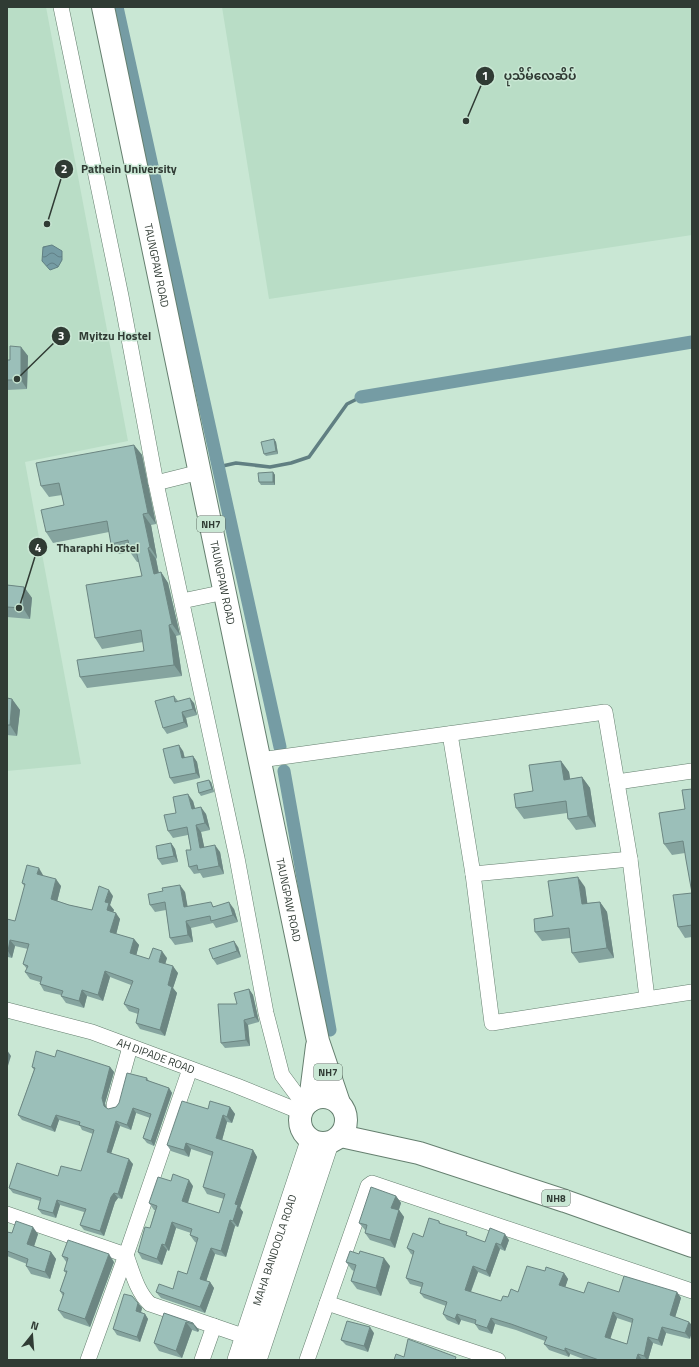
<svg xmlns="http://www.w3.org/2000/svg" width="699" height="1367" viewBox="0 0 699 1367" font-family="'Titillium Web','Noto Sans Myanmar',sans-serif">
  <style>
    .built { fill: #b9ddc6 }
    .water { fill: url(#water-waves); stroke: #607f82 }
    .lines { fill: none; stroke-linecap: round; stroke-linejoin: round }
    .stream { stroke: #607f82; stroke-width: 3.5 }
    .canal { stroke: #759ca4; stroke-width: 13 }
    .street-casing { stroke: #657f6f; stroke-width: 16 }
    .secondary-casing { stroke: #657f6f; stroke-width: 22 }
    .highway-casing { stroke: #657f6f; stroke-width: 24 }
    .street { stroke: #fff; stroke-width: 15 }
    .secondary { stroke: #fff; stroke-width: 21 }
    .highway { stroke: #fff; stroke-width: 22 }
    .wall { fill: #85a49f; fill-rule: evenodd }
    .shaded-wall { fill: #6c8682 }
    .building { fill: #9bbfb9; stroke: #6c8682; fill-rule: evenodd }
    .labels { text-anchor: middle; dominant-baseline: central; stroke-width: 3; stroke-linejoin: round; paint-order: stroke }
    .shield { fill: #c9e7d4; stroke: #5e6f64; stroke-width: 1 }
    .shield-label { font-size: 10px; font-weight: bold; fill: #303b34 }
    .street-label { font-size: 11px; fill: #303b34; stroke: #c9e7d4 }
    .leader { fill: none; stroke: #303b34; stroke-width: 1.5 }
    .callout-dot { fill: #303b34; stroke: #c9e7d4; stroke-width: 1.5 }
    .mark-label { font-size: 12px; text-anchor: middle; font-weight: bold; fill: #fff }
    .callout-label { font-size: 12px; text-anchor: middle; font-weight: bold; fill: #303b34; stroke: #c9e7d4; stroke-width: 3; stroke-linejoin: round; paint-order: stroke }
  </style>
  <defs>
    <pattern id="water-waves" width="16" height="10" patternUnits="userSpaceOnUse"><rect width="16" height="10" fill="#759ca4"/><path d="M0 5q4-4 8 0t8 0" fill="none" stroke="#608086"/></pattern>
  </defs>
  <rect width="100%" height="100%" fill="#c9e7d4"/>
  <g class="built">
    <polygon points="7,7 46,7 128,441 25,462 81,764 7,771"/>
    <polygon points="222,7 692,7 692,235 269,299"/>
  </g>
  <polygon class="water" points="52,245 62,251 62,260 58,267 50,270 42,261 43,247"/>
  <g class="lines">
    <polyline class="stream" points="218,467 236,463 270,467 291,463 309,457 347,404 361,397"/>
    <g class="canal">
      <polyline points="117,7 280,747"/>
      <polyline points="361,397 692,342"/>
      <polyline points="284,771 330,1030"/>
    </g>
    <g class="street-casing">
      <g id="street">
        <polyline points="61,7 121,296 156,483 237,858 266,1013 282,1075 305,1106"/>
        <polyline points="156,483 200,472"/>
        <polyline points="182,601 225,592"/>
        <polyline points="450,734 473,874 492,1023 692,992"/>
        <polyline points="260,760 605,712 630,859 647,998"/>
        <polyline points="617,782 692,771"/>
        <polyline points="473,874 630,859"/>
        <path id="s1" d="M7,1010L92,1032L237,1086L301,1112"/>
        <polyline points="114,1105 130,1047"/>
        <path d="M7,1214L126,1255C132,1271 137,1292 150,1304L246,1337"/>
        <polyline points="327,1303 498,1360"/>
        <polyline points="88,1360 126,1255 190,1069"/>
        <polyline points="202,1360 214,1326"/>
        <polyline points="307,1360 368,1186 372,1183 692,1291"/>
      </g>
    </g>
    <g class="secondary-casing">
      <g id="secondary">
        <path id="s2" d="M238,1360L311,1141"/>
        <polyline points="256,1360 328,1143"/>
      </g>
    </g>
    <g class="highway-casing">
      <g id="highway">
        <path id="s3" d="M103,7L318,1041L339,1103"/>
        <circle cx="323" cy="1120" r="23"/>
        <polyline points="310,1101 317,1046"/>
        <polyline points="341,1136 419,1153 565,1201 692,1246"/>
      </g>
    </g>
    <use href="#street" class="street"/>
    <use href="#secondary" class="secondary"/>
    <use href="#highway" class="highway"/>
  </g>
  <g class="wall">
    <polygon points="21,347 28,356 27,389 7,390 7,360 10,360"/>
    <polygon points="274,439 276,442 278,454 266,456 264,454"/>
    <polygon points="134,445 142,455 156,524 151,525 157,558 156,559 159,573 161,572 168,583 180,635 176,636 182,676 87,688 80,677 144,651 143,642 102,649 95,638 142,576 139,562 137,562 130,552 119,554 111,544 109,532 53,543 46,532 64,505 62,495 49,497 41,486"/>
    <polygon points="273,472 275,475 275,485 261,485 259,482"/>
    <polygon points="7,585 24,587 32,598 30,619 7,617"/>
    <polygon points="174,696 178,701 194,703 197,715 186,718 188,727 167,734 163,728"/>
    <polygon points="7,698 12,699 20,710 17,736 7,735"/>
    <polygon points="183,751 185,758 193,756 197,762 200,778 174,784 170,778"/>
    <polygon points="561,761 569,772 570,779 582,777 590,788 596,827 576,830 568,819 567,813 524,819 516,808 533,791"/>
    <polygon points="211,782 214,792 201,796 199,793"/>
    <polygon points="692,789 692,937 685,938 678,927 692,893 685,853 672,855 664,844 685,809"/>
    <polygon points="193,801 195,808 206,814 210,830 201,832 204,847 220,852 224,874 203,878 200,873 194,874 189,867 191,850 188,835 173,838 168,831 176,813"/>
    <polygon points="171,843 175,849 178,862 162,865 158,859"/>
    <polygon points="43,875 43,876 61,886 57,901 69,905 92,910 113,896 110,905 114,910 113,912 120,919 116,934 134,939 139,945 136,955 149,959 167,958 165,964 178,973 173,988 177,993 165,1036 140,1029 136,1023 138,1014 129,1011 124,1004 131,985 110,977 103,1001 87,996 84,1008 66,1003 61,996 61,995 44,991 40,984 40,982 30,979 25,972 27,969 23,964 28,949 15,946 12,958 8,957 7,960 7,919 15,921 25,887 22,883"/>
    <polygon points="585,887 587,903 600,902 607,912 614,958 579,963 572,953 570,938 542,941 535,932"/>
    <polygon points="163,891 185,892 187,907 215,906 234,909 238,922 216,928 213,923 191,928 193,942 175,945 170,938 166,910 155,912 150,905"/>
    <polygon points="238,947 241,957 217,965 213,959"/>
    <polygon points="249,989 253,995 259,1022 248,1025 250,1046 225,1048 221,1043 237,1004"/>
    <polygon points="55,1057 110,1067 114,1072 105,1103 106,1108 108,1109 116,1107 147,1078 149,1081 169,1088 172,1093 154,1146 147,1143 143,1138 150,1118 136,1113 131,1130 120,1126 111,1153 133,1164 122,1199 118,1198 115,1202 104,1236 84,1230 80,1225 84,1212 60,1205 56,1218 42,1214 38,1209 40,1201 13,1193 9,1188 81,1171 93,1134 82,1130 80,1126 59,1120 55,1132 22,1120 18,1115 34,1070 32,1067"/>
    <polygon points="230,1107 235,1114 232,1123 227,1122 222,1140 253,1150 257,1157 240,1208 243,1212 238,1227 235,1226 226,1257 215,1254 206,1281 210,1282 214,1288 205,1313 161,1298 156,1292 173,1289 187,1274 197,1243 195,1242 190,1235 191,1233 176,1228 169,1251 167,1250 162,1265 142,1259 138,1252 150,1228 155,1210 154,1210 149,1203 171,1181 193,1186 188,1203 219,1213 224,1199 207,1194 203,1187 212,1156 191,1149 189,1157 171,1151 167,1145 208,1109"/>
    <polygon points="396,1196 401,1203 399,1210 404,1217 395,1248 370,1240 365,1233 366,1230 365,1230 359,1223"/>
    <path d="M439,1221L441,1224L470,1237L485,1242L509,1240L505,1251L500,1249L490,1277L478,1272L471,1292L501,1301L518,1292L545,1271L564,1273L568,1279L565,1287L584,1293L619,1292H677L681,1298L675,1317L690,1339L666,1333L662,1346L653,1343L648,1360H586L570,1354L569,1357L549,1350L544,1344L545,1341L516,1330L495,1324L492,1334L479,1330L475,1324L461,1320L459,1325L447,1320L443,1314L446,1306L424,1298L420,1293L421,1287L410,1284L406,1278L413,1255L411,1254L407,1248L423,1237ZM617,1318L632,1323L627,1344L610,1338Z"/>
    <polygon points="7,1232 12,1233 38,1234 34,1247 51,1252 56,1259 50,1279 31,1274 26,1266 27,1264 7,1256"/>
    <polygon points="62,1256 114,1262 90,1327 64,1318 58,1310 63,1296 60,1291 66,1273 64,1271 67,1263"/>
    <polygon points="346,1262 390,1266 381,1296 357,1289 351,1281 354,1271 352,1270"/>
    <polygon points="138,1303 142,1308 141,1312 145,1314 148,1319 140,1342 117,1335 113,1329"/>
    <polygon points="164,1313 193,1323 199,1330 198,1332 192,1330 182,1358 159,1351 154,1343"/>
    <polygon points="374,1333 368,1352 346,1345 341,1340"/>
  </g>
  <g class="shaded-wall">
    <polygon points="21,347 28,356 27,389 21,380"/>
    <polygon points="274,439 276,442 278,454 276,451"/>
    <polygon points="134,445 142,455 156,524 148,513"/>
    <polygon points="273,472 275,475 275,485 273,482"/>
    <polygon points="143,514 151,525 157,558 150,547"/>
    <polygon points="148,548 156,559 161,585 154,574"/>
    <polygon points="161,572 168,583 180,635 172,624"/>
    <polygon points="24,587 32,598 30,619 23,608"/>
    <polygon points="169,625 176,636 182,676 174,665"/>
    <polygon points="190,698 194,703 197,715 193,709"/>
    <polygon points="12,699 20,710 17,736 10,725"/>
    <polygon points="182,712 186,718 188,727 184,722"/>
    <polygon points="179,745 183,751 186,764 182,758"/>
    <polygon points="193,756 197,762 200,778 196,773"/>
    <polygon points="561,761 569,772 572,791 564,780"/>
    <polygon points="582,777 590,788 596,827 588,816"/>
    <polygon points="209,780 211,782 214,792 212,789"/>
    <polygon points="188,794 193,801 197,816 192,809"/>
    <polygon points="201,807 206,814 210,830 205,823"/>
    <polygon points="196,825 201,832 206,855 200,848"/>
    <polygon points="171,843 175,849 178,862 174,856"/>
    <polygon points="215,845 220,852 224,874 219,866"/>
    <polygon points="39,868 43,875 41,881 37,874"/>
    <polygon points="578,877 585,887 589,914 582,904"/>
    <polygon points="56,879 61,886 56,906 51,899"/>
    <polygon points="180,885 185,892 189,914 184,907"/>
    <polygon points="109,890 113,896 110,905 114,910 111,917 107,910 105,902"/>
    <polygon points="229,902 234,909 238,922 233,915"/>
    <polygon points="600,902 607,912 614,958 607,948"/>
    <polygon points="116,913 120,919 115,939 110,932"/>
    <polygon points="186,921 191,928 193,942 188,935"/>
    <polygon points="134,939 139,945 135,960 130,953"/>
    <polygon points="10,940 15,946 12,958 8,951"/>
    <polygon points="234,941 238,947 241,957 237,951"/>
    <polygon points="162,951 167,958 164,968 159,962"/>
    <polygon points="173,966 178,973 173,988 177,993 165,1036 160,1030 168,985"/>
    <polygon points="105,971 110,977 103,1001 98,995"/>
    <polygon points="249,989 253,995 259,1022 255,1017"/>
    <polygon points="82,990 87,996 84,1008 79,1001"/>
    <polygon points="244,1020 248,1025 250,1046 246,1040"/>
    <polygon points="7,1050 11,1056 7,1069"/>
    <polygon points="110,1067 114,1072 105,1103 107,1111 104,1106 102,1098"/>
    <polygon points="169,1088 172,1093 154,1146 151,1141"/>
    <polygon points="230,1107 235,1114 232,1123 227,1117"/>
    <polygon points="133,1108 136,1113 131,1130 127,1125"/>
    <polygon points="56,1115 59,1120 55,1132 51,1127"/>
    <polygon points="223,1115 227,1122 221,1144 216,1138"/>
    <polygon points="116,1121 120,1126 110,1157 107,1152"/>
    <polygon points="186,1143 191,1149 189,1157 184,1150"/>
    <polygon points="253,1150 257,1157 240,1208 243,1212 238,1227 233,1221 235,1204"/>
    <polygon points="129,1159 133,1164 122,1199 118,1194"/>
    <polygon points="189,1180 193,1186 186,1208 182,1201"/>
    <polygon points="114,1193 118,1198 115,1202 104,1236 100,1231 111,1197"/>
    <polygon points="396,1196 401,1203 397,1215 391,1208"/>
    <polygon points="57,1200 60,1205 56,1218 53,1213"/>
    <polygon points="399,1210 404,1217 395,1248 390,1240"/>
    <polygon points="230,1220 235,1226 226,1257 221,1251"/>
    <polygon points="172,1222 176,1228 169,1251 165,1245"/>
    <polygon points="33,1227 38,1234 32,1252 27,1244"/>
    <polygon points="505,1234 509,1240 505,1251 501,1245"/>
    <polygon points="496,1243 500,1249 490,1277 486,1271"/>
    <polygon points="162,1244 167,1250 162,1265 157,1259"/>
    <polygon points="211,1248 215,1254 205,1285 200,1279"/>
    <polygon points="51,1252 56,1259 50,1279 45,1272"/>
    <polygon points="109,1254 114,1262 90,1327 85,1319"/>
    <polygon points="384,1258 390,1266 381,1296 376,1288"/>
    <polygon points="473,1266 478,1272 469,1296 465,1290"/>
    <polygon points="564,1273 568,1279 564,1291 559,1285"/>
    <polygon points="210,1282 214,1288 205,1313 200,1307"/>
    <polygon points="677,1292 681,1298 674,1321 670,1315"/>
    <polygon points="138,1303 142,1308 140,1316 136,1311"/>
    <polygon points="613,1312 617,1318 609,1343 605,1337"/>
    <polygon points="145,1314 148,1319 140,1342 137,1337"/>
    <polygon points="457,1314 461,1320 459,1325 455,1319"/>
    <polygon points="491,1318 495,1324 492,1334 487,1328"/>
    <polygon points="186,1322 192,1330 182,1358 176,1351"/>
    <polygon points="689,1322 692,1325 692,1332 690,1339 685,1333"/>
    <polygon points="193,1323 199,1330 198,1332 193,1324"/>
    <polygon points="370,1327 374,1333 368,1352 364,1346"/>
    <polygon points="662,1327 666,1333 662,1346 658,1340"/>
    <polygon points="648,1337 653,1343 648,1360 647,1360 644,1356"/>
    <polygon points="565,1348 570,1354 569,1357 565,1351"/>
    <polygon points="638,1354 642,1360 636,1360"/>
  </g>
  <g class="building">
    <polygon points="10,346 21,347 21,380 7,380 7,360 10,360"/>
    <polygon points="274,439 276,451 264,454 261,442"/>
    <polygon points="134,445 148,513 143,514 150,547 148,548 154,574 161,572 172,624 169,625 174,665 80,677 77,660 144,651 141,630 95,638 86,585 142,576 136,550 130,551 128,540 111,544 107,521 46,532 41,510 64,505 59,483 41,486 36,463"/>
    <polygon points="273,472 273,482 259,482 258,473"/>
    <polygon points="7,585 24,587 23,608 7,607"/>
    <polygon points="174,696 175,702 190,698 193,709 182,712 184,722 163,728 155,701"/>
    <polygon points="7,698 12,699 10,725 7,725"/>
    <polygon points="179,745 182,758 193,756 196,773 170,778 163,749"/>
    <polygon points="561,761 564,780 582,777 588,816 568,819 566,801 516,808 514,794 533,791 529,765"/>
    <polygon points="209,780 212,789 199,793 197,783"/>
    <polygon points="692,789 692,925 678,927 673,895 692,893 686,860 683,841 664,844 659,813 685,809 682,790"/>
    <polygon points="188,794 192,809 201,807 205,823 196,825 200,848 215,845 219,866 198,870 197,865 189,867 186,850 191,850 187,827 168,831 164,815 176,813 173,797"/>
    <polygon points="171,843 174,856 158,859 156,846"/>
    <polygon points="27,865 39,868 37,874 56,879 51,899 69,905 92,910 99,886 109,890 105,902 109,903 107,910 116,913 110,932 134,939 130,953 149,959 153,948 162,951 159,962 173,966 168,985 172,987 160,1030 136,1023 139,1009 124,1004 133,981 105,971 98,995 82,990 79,1001 61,996 63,991 40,984 42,977 25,972 28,966 23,964 29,944 10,940 8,951 7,951 7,919 15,921 25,884 22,883"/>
    <polygon points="578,877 582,904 600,902 607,948 572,953 569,928 535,932 534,919 553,916 548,881"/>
    <polygon points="180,885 184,907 211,902 213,907 229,902 233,915 211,921 210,916 186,921 188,935 170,938 165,902 150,905 148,894 163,891 162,888"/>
    <polygon points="234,941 237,951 213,959 209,949"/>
    <polygon points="249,989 255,1017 244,1020 246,1040 221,1043 218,1004 237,1004 234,993"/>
    <polygon points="57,1050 110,1067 102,1098 104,1106 108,1109 116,1107 119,1103 127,1073 147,1078 146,1080 169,1088 151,1141 143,1138 151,1114 133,1108 127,1125 116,1121 107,1152 129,1159 118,1194 114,1193 111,1197 100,1231 80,1225 86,1209 57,1200 53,1213 38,1209 41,1198 9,1188 17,1163 58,1176 61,1166 81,1171 94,1130 79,1125 80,1122 56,1115 51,1127 18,1115 35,1068 32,1067 36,1051 55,1057"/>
    <polygon points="182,1101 208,1109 210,1101 230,1107 227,1117 223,1115 216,1138 253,1150 235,1204 238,1205 233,1221 230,1220 221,1251 211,1248 200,1279 210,1282 200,1307 156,1292 159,1284 173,1289 178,1271 187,1274 198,1238 190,1235 192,1229 172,1222 165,1245 162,1244 157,1259 138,1252 145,1227 150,1228 157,1206 149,1203 158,1177 171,1181 173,1174 189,1180 182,1201 219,1213 225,1194 203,1187 213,1152 186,1143 184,1150 167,1145"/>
    <polygon points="371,1187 396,1196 391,1208 399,1210 390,1240 365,1233 367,1225 359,1223"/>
    <path d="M429,1218L439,1221V1223L467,1232L466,1235L485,1242L490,1228L505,1234L501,1245L496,1243L486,1271L473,1266L465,1290L501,1301L503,1296L508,1297L511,1289L518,1292L527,1266L545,1271L546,1267L564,1273L559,1285L584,1293L588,1282L619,1292L624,1276L677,1292L670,1315L689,1322L685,1333L662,1327L658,1340L648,1337L644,1356L638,1354L636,1360H599L565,1348V1351L544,1344L547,1337L511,1324L491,1318L487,1328L475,1324L476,1320L457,1314L455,1319L443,1314L447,1302L420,1293L423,1283L406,1278L414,1251L407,1248L413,1233L423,1237ZM613,1312L633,1319L627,1344L605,1337Z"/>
    <polygon points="16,1221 33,1227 27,1244 51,1252 45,1272 26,1266 28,1259 7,1251 7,1232 12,1233"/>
    <polygon points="68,1240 109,1254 85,1319 58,1310 64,1293 60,1291 67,1271 64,1271 68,1258 62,1256"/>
    <polygon points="350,1251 359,1254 360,1251 384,1258 376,1288 351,1281 356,1265 346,1262"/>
    <polygon points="124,1294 132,1296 138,1303 136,1311 145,1314 137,1337 113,1329"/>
    <polygon points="164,1313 193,1323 193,1324 186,1322 176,1351 154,1343"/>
    <polygon points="347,1321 370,1327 364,1346 341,1340"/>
    <polygon points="408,1339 456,1357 455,1360 394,1360 396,1354 404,1357"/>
  </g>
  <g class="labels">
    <g class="shield">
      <rect x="197" y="516" width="28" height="16" rx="3"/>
      <rect x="314" y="1064" width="28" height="16" rx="3"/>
      <rect x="542" y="1190" width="28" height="16" rx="3"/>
    </g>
    <g class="shield-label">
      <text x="211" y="524">NH7</text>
      <text x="328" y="1072">NH7</text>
      <text x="556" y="1198">NH8</text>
    </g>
    <g class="street-label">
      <text stroke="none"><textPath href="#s3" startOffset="264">TAUNGPAW ROAD</textPath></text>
      <text stroke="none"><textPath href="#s3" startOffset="588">TAUNGPAW ROAD</textPath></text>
      <text stroke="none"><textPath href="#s3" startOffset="912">TAUNGPAW ROAD</textPath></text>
      <text stroke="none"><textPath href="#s1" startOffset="156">AH DIPADE ROAD</textPath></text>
      <text stroke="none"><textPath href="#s2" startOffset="116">MAHA BANDOOLA ROAD</textPath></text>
    </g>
  </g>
  <path class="leader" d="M466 121L485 76M47 224L64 169M17 379L61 336M19 608L38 547"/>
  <g class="callout-dot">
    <circle cx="466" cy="121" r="4"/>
    <circle cx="47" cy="224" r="4"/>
    <circle cx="17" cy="379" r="4"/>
    <circle cx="19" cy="608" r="4"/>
    <circle cx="485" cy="76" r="10"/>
    <circle cx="64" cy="169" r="10"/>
    <circle cx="61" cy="336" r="10"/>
    <circle cx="38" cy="547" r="10"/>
  </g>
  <g class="mark-label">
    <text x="485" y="80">1</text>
    <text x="64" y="173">2</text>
    <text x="61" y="340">3</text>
    <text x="38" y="552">4</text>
  </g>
  <g class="callout-label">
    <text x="540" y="80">ပုသိမ်လေဆိပ်</text>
    <text x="129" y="173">Pathein University</text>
    <text x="115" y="340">Myitzu Hostel</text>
    <text x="98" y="552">Tharaphi Hostel</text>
  </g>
  <rect width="699" height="1367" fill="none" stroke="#303b34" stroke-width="16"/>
  <g transform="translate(32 1335) rotate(17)" stroke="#c9e7d4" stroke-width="3" paint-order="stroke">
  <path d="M0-3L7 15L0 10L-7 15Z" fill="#303b34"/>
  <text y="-6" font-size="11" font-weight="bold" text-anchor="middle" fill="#303b34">N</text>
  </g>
</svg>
